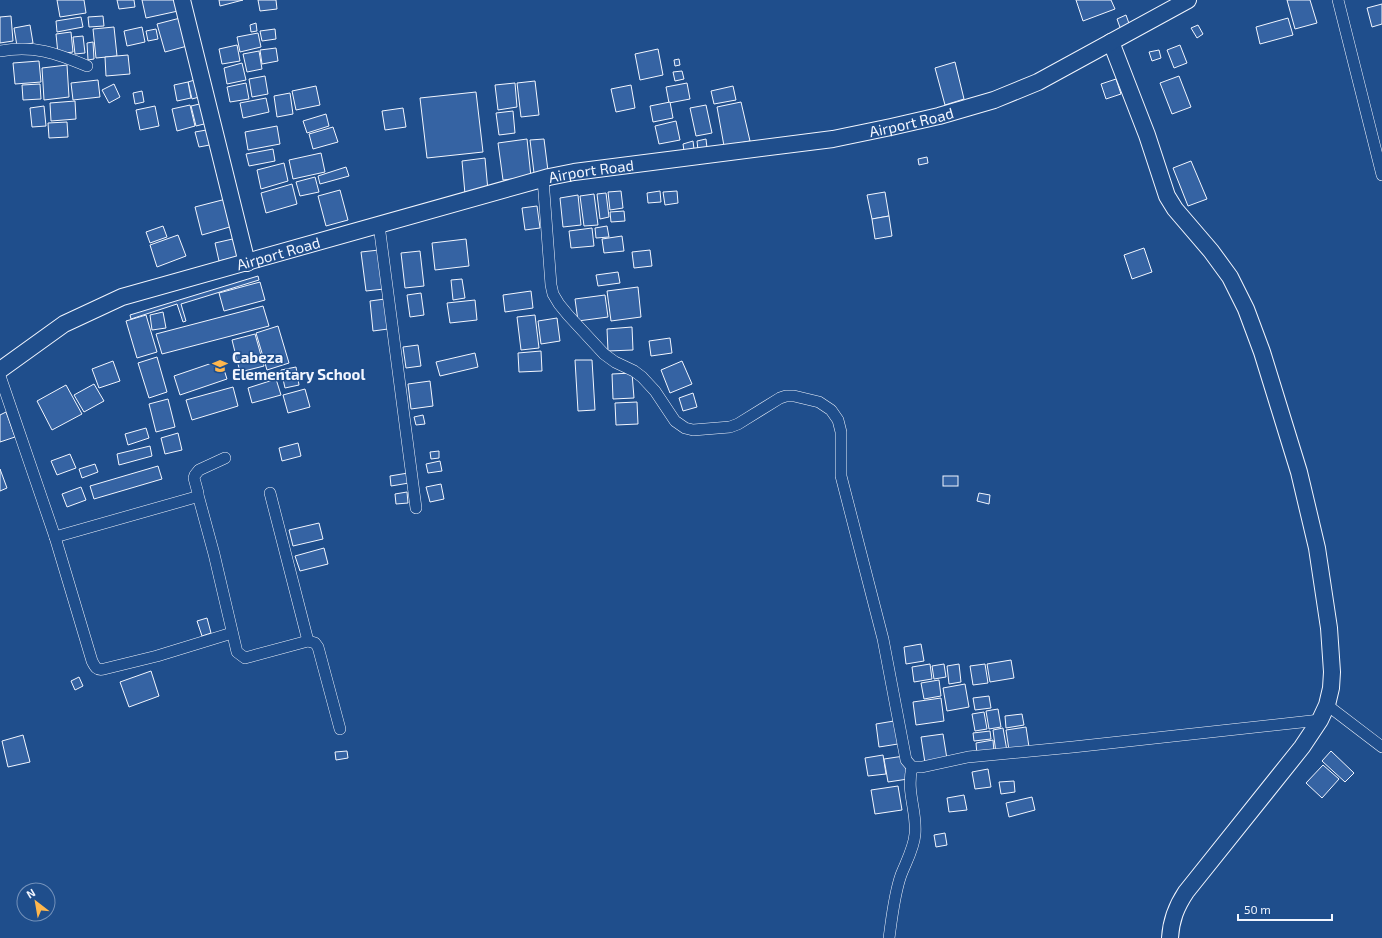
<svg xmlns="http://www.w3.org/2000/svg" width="1382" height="938" viewBox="0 0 1382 938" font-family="'Exo 2',sans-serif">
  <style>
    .building { fill: #3563a3; stroke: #f2f6ff }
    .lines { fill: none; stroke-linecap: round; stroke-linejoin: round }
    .street-casing { stroke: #f2f6ff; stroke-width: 12 }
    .secondary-casing { stroke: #f2f6ff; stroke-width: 18 }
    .street { stroke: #1f4e8c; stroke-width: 11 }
    .secondary { stroke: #1f4e8c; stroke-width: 16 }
    .labels { text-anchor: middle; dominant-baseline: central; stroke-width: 3; stroke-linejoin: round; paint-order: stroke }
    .street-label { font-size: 15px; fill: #f2f6ff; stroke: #1f4e8c }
    .poi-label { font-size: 15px; font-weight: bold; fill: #f2f6ff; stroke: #1f4e8c; text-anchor: start }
  </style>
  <rect width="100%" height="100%" fill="#1f4e8c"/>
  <g class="building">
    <polygon points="57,0 84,0 86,13 60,17"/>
    <polygon points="117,0 134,0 135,7 119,9"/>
    <polygon points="142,0 176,0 178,11 146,18"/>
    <polygon points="219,0 243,0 220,6"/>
    <polygon points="258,0 276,0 277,9 260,11"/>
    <polygon points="1076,0 1111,0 1115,9 1083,21"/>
    <polygon points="1287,0 1310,0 1317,23 1295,29"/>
    <polygon points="1382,4 1382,24 1372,27 1367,8"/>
    <polygon points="1126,15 1131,29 1122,33 1117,19"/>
    <polygon points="11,16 13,41 0,43 0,17"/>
    <polygon points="103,16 104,26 89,27 88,17"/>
    <polygon points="81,17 83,27 57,32 56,21"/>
    <polygon points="184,17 191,45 165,52 157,24"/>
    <polygon points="1288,18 1293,35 1260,44 1256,27"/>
    <polygon points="256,23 257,31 251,32 250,25"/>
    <polygon points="30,25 33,43 17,46 14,28"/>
    <polygon points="1198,25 1203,34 1197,38 1191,28"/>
    <polygon points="114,27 117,56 96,58 93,29"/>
    <polygon points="142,27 145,42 127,46 124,31"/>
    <polygon points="156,29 158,39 148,41 146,31"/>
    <polygon points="275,29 276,39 262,41 260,31"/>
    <polygon points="71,32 73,52 58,54 56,34"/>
    <polygon points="258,33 261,47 240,52 237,37"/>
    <polygon points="83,36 85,53 75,54 73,37"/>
    <polygon points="93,42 94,59 88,60 87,43"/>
    <polygon points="237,45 240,61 222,64 219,49"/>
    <polygon points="1180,45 1187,63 1174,68 1167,50"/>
    <polygon points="276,48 278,61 262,64 260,50"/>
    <polygon points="658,49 663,75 640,80 635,54"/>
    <polygon points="1159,50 1161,58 1152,61 1149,52"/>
    <polygon points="259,51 262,69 247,72 243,54"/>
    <polygon points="128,55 130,74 106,76 105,57"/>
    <polygon points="679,59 680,65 675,66 674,60"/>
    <polygon points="39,61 41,82 15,84 13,63"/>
    <polygon points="955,62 964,99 945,105 935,68"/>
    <polygon points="242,63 246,80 227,84 224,68"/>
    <polygon points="67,65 69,97 44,100 42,68"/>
    <polygon points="682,71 684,79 675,81 673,72"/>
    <polygon points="265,76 268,94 252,97 249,79"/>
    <polygon points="1179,76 1191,107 1172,114 1160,83"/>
    <polygon points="201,78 206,95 192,99 188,82"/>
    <polygon points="1116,79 1121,94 1106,99 1101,84"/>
    <polygon points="98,80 100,97 73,100 71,83"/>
    <polygon points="535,81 539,115 521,117 517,83"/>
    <polygon points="188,82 191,98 177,101 174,85"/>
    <polygon points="246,83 249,99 230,102 227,87"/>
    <polygon points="515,83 517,107 498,110 495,85"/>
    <polygon points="687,83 690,99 669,103 666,87"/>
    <polygon points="40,84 41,99 23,100 22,85"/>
    <polygon points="114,84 120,97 109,103 102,90"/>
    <polygon points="631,85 635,108 616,112 611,89"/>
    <polygon points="316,86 320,105 296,110 292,91"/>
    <polygon points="733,86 736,100 714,104 711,91"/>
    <polygon points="142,91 144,102 135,104 133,93"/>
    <polygon points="476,92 483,152 427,158 420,98"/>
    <polygon points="290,93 293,114 277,117 274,96"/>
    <polygon points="266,98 269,112 243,118 240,103"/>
    <polygon points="75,101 76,119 51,121 50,103"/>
    <polygon points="208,102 212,122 196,126 191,106"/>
    <polygon points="670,102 673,118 653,122 650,106"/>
    <polygon points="741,102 750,141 724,146 717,107"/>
    <polygon points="190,105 195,126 177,131 172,109"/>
    <polygon points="706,105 712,133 696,136 690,108"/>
    <polygon points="44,106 46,126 32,127 30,108"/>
    <polygon points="155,106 159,126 140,130 136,110"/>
    <polygon points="403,108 406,127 385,130 382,111"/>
    <polygon points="513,111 515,133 499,135 496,113"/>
    <polygon points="326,114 329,126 307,133 303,121"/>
    <polygon points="676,121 680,140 659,144 655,126"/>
    <polygon points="67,122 68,137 49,138 48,123"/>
    <polygon points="277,126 280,144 248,150 245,132"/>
    <polygon points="333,127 338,142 313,149 309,134"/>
    <polygon points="212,129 215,144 199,147 195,132"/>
    <polygon points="527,139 531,177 503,180 498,143"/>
    <polygon points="544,139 548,171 534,173 530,140"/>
    <polygon points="706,139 707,148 698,150 697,141"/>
    <polygon points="693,141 694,149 684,151 683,144"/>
    <polygon points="273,149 275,161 249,166 246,154"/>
    <polygon points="321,153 325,172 293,179 289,160"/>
    <polygon points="927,157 928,163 919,165 918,159"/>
    <polygon points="485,158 488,191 465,194 462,161"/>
    <polygon points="1191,161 1207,199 1188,206 1173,168"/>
    <polygon points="284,163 288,181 261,189 257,170"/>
    <polygon points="346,167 349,176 320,184 318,176"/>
    <polygon points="315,177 319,192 300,196 296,182"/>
    <polygon points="292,184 297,204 266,213 261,193"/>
    <polygon points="340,190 348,220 326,226 318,196"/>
    <polygon points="621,191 623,208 610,210 608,192"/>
    <polygon points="660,191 661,202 648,203 647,193"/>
    <polygon points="677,191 678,203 665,205 663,192"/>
    <polygon points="885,192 889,216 872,219 867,195"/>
    <polygon points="606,193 609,217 600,219 597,194"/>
    <polygon points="594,194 598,225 584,226 580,196"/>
    <polygon points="578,195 581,225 563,227 560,198"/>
    <polygon points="226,199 233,226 202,235 195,207"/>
    <polygon points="537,206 540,228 525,230 522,208"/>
    <polygon points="624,211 625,221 611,222 610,212"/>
    <polygon points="889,216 892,236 875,239 872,219"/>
    <polygon points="163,226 167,237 150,243 146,232"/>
    <polygon points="607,226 609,237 596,238 595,228"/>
    <polygon points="592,228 594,246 571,248 569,231"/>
    <polygon points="178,235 186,256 157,267 150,245"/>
    <polygon points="622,236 624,251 604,253 602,239"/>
    <polygon points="237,238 240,256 219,261 215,243"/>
    <polygon points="466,239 469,266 435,270 432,243"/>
    <polygon points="1144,248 1152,272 1132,279 1124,255"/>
    <polygon points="379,250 384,289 366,291 361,252"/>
    <polygon points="650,250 652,266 634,268 632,252"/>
    <polygon points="420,251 424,286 405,288 401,253"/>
    <polygon points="618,272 620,283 598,286 596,275"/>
    <polygon points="258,276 259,280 181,304 186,321 183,322 177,304 131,319 130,315"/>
    <polygon points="462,279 465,298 453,300 451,280"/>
    <polygon points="260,282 265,300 224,311 219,293"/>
    <polygon points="638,287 641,317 611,321 607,291"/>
    <polygon points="531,291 533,308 505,312 503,295"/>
    <polygon points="421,293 424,315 410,317 407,295"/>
    <polygon points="605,295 608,317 578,321 575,299"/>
    <polygon points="385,299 388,329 373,331 370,301"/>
    <polygon points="475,300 477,320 450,323 447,303"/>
    <polygon points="263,306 269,326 162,354 156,334"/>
    <polygon points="163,312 166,328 152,330 150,315"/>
    <polygon points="146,315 157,352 137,358 126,321"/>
    <polygon points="535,315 539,348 521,350 517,317"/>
    <polygon points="557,318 560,341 541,344 538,321"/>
    <polygon points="278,326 289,363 267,370 256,333"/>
    <polygon points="632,327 633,350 608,351 607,329"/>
    <polygon points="255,334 264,366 240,372 232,340"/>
    <polygon points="670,338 672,353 651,356 649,341"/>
    <polygon points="418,345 421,366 406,368 403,347"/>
    <polygon points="541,351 542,371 519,372 518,353"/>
    <polygon points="475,353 478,367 440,376 436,362"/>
    <polygon points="157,357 167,392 149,398 138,363"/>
    <polygon points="221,360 227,379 180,395 174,376"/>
    <polygon points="575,360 592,360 595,410 578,411"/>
    <polygon points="113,361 120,381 99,388 92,369"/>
    <polygon points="682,361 692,384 670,393 661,370"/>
    <polygon points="296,367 299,385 285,388 281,370"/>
    <polygon points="632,373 634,398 613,399 612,374"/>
    <polygon points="276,379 281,395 252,403 248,388"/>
    <polygon points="430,381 433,406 411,409 408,384"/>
    <polygon points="94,384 104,401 84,412 74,395"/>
    <polygon points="66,385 82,414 52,430 37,401"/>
    <polygon points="233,387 238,406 192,420 186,400"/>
    <polygon points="305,389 310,407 288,413 283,395"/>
    <polygon points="693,393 697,407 683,411 679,398"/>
    <polygon points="168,399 175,427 156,432 149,404"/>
    <polygon points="637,402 638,424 616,425 615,403"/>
    <polygon points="6,412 15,437 0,442 0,415"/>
    <polygon points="423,415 425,424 416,425 414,417"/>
    <polygon points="146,428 149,438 128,445 125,434"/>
    <polygon points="178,433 182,450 165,454 161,438"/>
    <polygon points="298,443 301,456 282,461 279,448"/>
    <polygon points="150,446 152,456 119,465 117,454"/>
    <polygon points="439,451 439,458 431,459 430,452"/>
    <polygon points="70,454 76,468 57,475 51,461"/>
    <polygon points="440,461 442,471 428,473 426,464"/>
    <polygon points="95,464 98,472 82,478 79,469"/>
    <polygon points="158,466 162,479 94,499 90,486"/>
    <polygon points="0,469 7,488 0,491"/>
    <polygon points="408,473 409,483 391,486 390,476"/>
    <rect x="943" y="476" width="15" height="10"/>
    <polygon points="441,484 444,499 430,502 426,487"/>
    <polygon points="81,487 86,500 67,507 62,494"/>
    <polygon points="407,492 408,503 396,504 395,494"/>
    <polygon points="979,493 990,495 989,504 977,501"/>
    <polygon points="319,523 323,539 293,546 289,530"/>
    <polygon points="324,548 328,564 300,571 295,556"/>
    <polygon points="207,618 211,633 202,636 197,621"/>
    <polygon points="921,644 924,661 906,664 904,647"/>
    <polygon points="1011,660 1014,678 990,682 987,664"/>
    <polygon points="930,664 932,679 914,682 912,667"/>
    <polygon points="944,664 946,677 934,679 932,666"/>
    <polygon points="959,664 961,682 949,684 947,666"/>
    <polygon points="985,664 988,683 973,685 970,666"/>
    <polygon points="151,671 159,696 129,707 120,682"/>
    <polygon points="79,677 83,686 75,690 71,681"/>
    <polygon points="939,680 941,696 924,699 921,683"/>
    <polygon points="965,684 969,707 947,711 943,688"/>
    <polygon points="989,696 991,708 975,710 973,698"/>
    <polygon points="941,698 944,721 916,725 913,702"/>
    <polygon points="998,709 1001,727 989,729 986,711"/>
    <polygon points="984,712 987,729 975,731 972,714"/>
    <polygon points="1022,714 1024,725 1006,728 1005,716"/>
    <polygon points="894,721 898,744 879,747 876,724"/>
    <polygon points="1026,727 1029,747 1009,750 1006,730"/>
    <polygon points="1003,728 1007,751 996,753 993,730"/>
    <polygon points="990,731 991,739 974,741 973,733"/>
    <polygon points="943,734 947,759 925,763 921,737"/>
    <polygon points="23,735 30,762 8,767 2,741"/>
    <polygon points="993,740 994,752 977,755 976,743"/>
    <polygon points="347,751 348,758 336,760 335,752"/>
    <polygon points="1331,751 1354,773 1345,782 1322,761"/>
    <polygon points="883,755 886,774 868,776 865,758"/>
    <polygon points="904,756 908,779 888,782 884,759"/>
    <polygon points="1323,765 1339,779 1322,798 1306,783"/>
    <polygon points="988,769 991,787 975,789 972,772"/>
    <polygon points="1014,781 1015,792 1001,794 999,782"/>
    <polygon points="898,786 902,810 875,814 871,790"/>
    <polygon points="964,795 967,810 949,812 947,798"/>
    <polygon points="1032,797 1035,810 1009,817 1006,803"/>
    <polygon points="945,833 947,845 936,847 934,835"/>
  </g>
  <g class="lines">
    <g class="street-casing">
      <g id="street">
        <polyline points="1338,0 1382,175"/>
        <path d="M0,51C34,45 56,53 87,66"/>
        <polyline points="543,179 551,285 553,294 559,304 568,315 604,354 615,362 634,371 642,377 655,391 675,421 685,428 693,430 730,427 738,424 780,398 786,396 794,396 819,402 831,410 838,420 841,432 841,476 883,639 906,760 912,767 922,767 968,757 1073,747 1320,720"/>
        <polyline points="379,225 416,508"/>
        <path d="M0,376L55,537L92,661C95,667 97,671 104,669L157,656L232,633"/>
        <polyline points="270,493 308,641"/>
        <polyline points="198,495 214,554 237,652 245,658 308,641 315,643 318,647 340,729"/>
        <polyline points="55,537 196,497 198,493 194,478 195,475 199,470 225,458"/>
        <polyline points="1327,705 1382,747"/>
        <path d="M889,938C892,917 894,895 901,875C906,862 914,848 915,834C917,810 906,793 912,767"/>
      </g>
    </g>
    <g class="secondary-casing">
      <g id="secondary">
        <polyline points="182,0 247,263"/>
        <path d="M1111,42L1147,135L1167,196L1175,209L1211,251L1230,277L1246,309L1262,352L1299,472L1317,548L1329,628L1332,672L1331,688L1327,705L1320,720L1302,747L1186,892C1176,907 1171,920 1170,938"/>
        <path id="s1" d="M0,370L64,324L122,297L549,177L574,172L833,139L891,127L939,116L994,100L1038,82L1188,0"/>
      </g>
    </g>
    <use href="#street" class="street"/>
    <use href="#secondary" class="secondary"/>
  </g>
  <defs>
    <g id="school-bare" transform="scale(1.2)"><path d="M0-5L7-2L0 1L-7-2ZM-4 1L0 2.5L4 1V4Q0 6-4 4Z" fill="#ffb74d" stroke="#1f4e8c" stroke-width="2.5" paint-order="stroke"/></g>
  </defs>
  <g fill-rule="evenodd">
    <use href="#school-bare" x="220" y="366"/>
  </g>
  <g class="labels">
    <g class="street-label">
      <text stroke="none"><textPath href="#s1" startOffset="953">Airport Road</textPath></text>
      <text stroke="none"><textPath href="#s1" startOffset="629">Airport Road</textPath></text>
      <text stroke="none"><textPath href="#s1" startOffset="305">Airport Road</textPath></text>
    </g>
    <g class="poi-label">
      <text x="232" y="357">Cabeza<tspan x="232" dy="17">Elementary School</tspan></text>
    </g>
  </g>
  <g transform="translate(36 902) rotate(329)"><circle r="19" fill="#1f4e8c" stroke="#7391ba"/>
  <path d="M0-3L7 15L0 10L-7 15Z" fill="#ffb74d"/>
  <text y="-6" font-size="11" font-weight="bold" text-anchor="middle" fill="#f2f6ff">N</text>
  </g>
  <path d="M1238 914v6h94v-6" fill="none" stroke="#f2f6ff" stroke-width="2"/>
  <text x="1244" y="914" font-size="12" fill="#f2f6ff" stroke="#1f4e8c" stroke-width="3" paint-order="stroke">50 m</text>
</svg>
